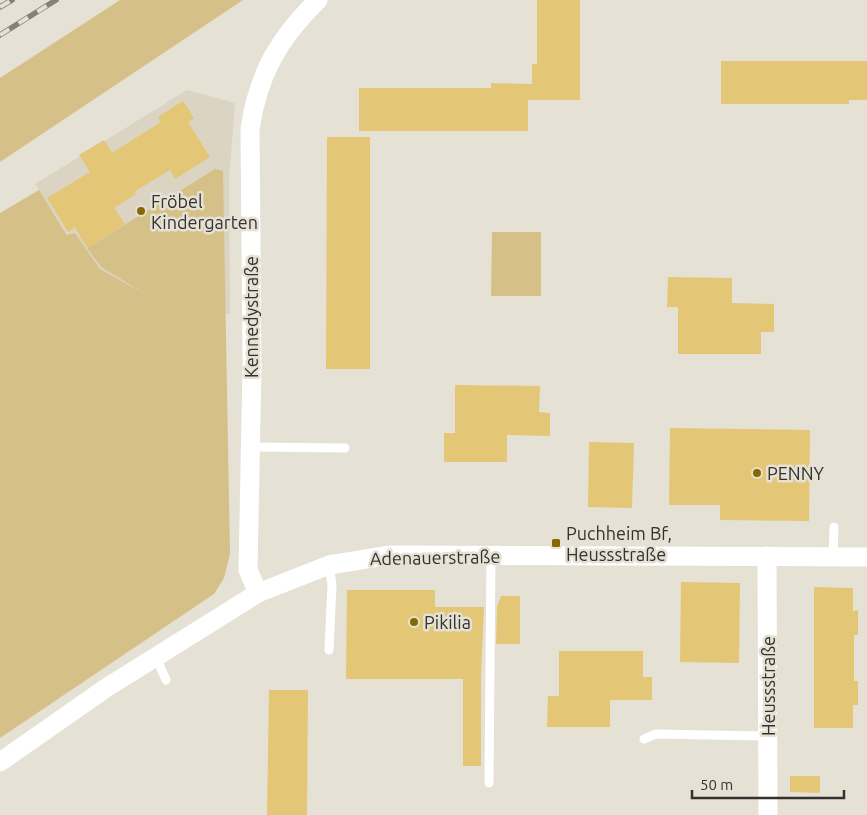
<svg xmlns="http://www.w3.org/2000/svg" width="867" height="815" viewBox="0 0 867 815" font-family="Ubuntu,sans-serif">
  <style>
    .built { fill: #dbd4c2 }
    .green { fill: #d5c188 }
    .building { fill: #e4c776 }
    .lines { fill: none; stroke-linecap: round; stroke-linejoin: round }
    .service { stroke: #fff; stroke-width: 9 }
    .minor { stroke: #fff; stroke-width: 19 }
    .rail-casing { stroke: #84817a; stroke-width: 5.5 }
    .rail { stroke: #e5e1d5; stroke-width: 4; stroke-dasharray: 11; stroke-linecap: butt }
    .poi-dot { fill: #856903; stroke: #e5e1d5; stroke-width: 2 }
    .labels { text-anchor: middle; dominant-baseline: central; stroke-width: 5; stroke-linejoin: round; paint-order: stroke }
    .poi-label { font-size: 18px; fill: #34322e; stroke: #e5e1d5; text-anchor: start }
    .street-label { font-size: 18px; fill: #34322e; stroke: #e5e1d5 }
  </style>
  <rect width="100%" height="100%" fill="#e5e1d5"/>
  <polygon class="built" points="187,90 235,103 229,179 230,314 173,310 100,269 75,233 68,235 35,184"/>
  <g class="green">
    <polygon points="120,0 243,0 0,162 0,78"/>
    <polygon points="215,169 223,171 230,554 224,578 214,594 0,738 0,213 39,190 67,235 75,233 100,269 147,295 101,267 87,248"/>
    <polygon points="492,232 541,232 541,296 491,296"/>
  </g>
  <g class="building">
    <polygon points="537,0 580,0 580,100 528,100 528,131 359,131 359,88 491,88 491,83 532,84 532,64 537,64"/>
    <polygon points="721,61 867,61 867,100 849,100 849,104 721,104"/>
    <polygon points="183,101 194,118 188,122 210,157 175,179 170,170 134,192 136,194 114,208 125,224 87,248 75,227 68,232 47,198 90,172 79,155 104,140 112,153 161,122 158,117"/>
    <polygon points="327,137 370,137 370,369 326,369"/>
    <polygon points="668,277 732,278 732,303 774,304 774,332 761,332 761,354 678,354 678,307 667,307"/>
    <polygon points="455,385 540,386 539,412 550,413 550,436 507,435 507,462 444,462 444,433 455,433"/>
    <polygon points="670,428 810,430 809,521 720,520 720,505 669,505"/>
    <polygon points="589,442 634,443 632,508 588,507"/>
    <polygon points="681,582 740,583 739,663 680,662"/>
    <polygon points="814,587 853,588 853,611 858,610 858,635 854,635 854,681 858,681 858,705 853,705 853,728 814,728"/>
    <polygon points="347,590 435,590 435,607 484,607 481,673 481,766 463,766 463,679 346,679"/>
    <polygon points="501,596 520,596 520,644 496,644 497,607"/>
    <polygon points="559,651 643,651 643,677 652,677 652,700 610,700 610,727 547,727 548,696 559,696"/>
    <polygon points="269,690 308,690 307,815 267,815"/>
    <polygon points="790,776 820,776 820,793 790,792"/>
  </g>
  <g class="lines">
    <g class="service">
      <polyline points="251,447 345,448"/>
      <polyline points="833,557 834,527"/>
      <polyline points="329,565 332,585 329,650"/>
      <polyline points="156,657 166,680"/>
      <polyline points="644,739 656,734 768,736"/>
      <polyline points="489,783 491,555"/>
    </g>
    <g class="minor">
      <polyline points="767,556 768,815"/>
      <path d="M258,593L248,570L252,366L250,129C258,74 279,38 318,0"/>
      <polyline points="0,762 106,688 258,593 329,565 391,555 867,557"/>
    </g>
    <g class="rail-casing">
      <g id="rail">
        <polyline points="0,7 12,0"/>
        <polyline points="0,35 56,0"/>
      </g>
    </g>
    <use href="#rail" class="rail"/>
  </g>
  <g class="poi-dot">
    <circle cx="141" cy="211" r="5"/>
    <circle cx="757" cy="473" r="5"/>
    <rect x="551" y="538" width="10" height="10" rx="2.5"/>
    <circle cx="414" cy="622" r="5"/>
  </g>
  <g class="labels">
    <g class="poi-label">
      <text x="151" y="201">Fröbel<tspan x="151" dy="21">Kindergarten</tspan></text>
      <text x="767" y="473">PENNY</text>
      <text x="566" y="533">Puchheim Bf,<tspan x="566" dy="21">Heussstraße</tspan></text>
      <text x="424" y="622">Pikilia</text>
    </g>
    <g class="street-label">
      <text transform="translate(251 317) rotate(-90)">Kennedystraße</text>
      <text transform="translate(435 557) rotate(-1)">Adenauerstraße</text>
      <text transform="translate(768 686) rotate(-90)">Heussstraße</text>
    </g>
  </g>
  <path d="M692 790v8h152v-8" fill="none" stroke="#34322e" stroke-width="2.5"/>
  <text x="700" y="790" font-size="15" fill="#34322e" stroke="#e5e1d5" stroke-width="4" paint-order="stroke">50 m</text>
</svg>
